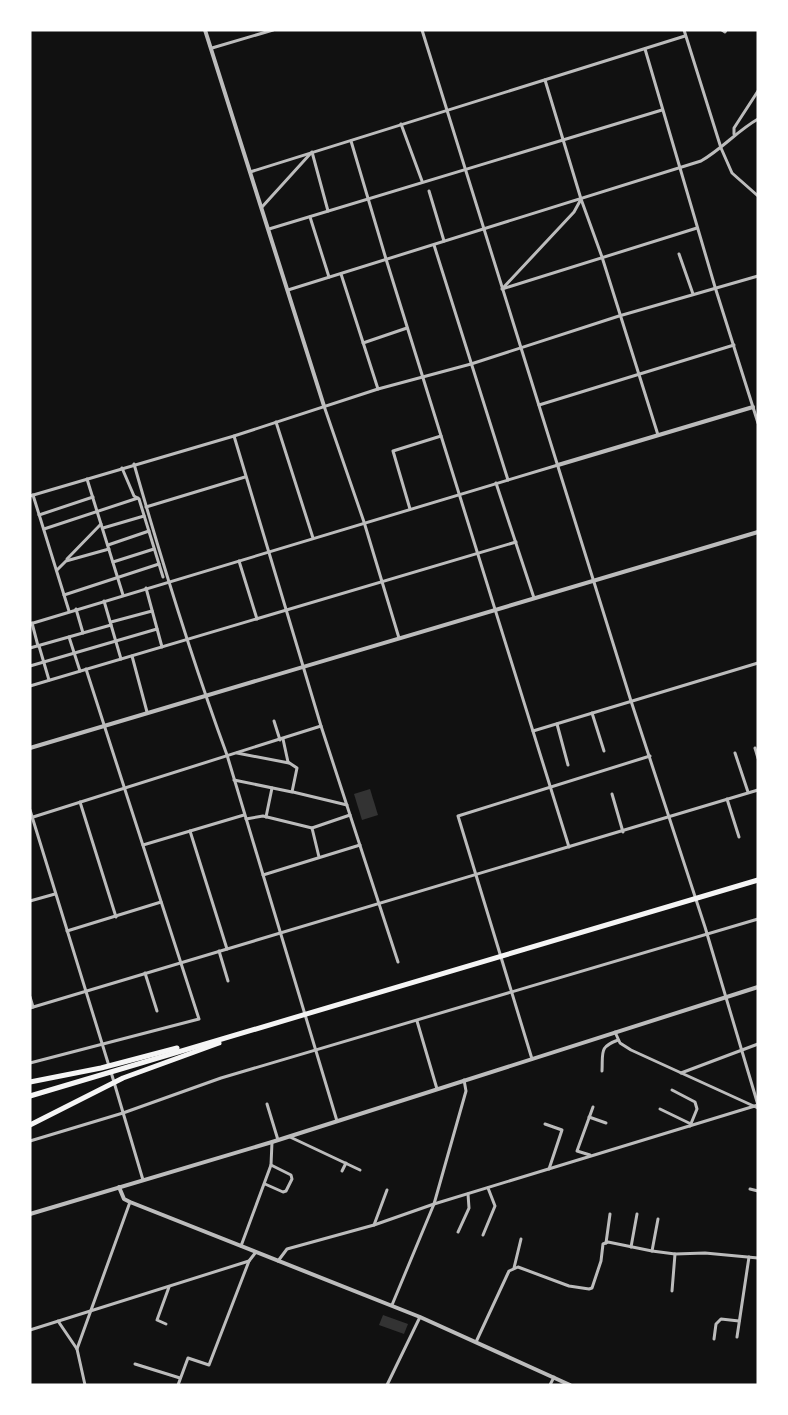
<svg xmlns="http://www.w3.org/2000/svg" width="788" height="1415" viewBox="0 0 788 1415" font-family="Karla,sans-serif">
  <style>
    .water { fill: #333 }
    .lines { fill: none; stroke-linecap: round; stroke-linejoin: round }
    .minor { stroke: #bcbcbc; stroke-width: 3 }
    .tertiary { stroke: #bcbcbc; stroke-width: 4 }
    .motorway { stroke: #f5f5f5; stroke-width: 5 }
  </style>
  <rect width="100%" height="100%" fill="#111"/>
  <g class="water">
    <polygon points="370,789 378,815 362,820 354,794"/>
    <polygon points="383,1315 408,1324 404,1334 379,1325"/>
  </g>
  <g class="lines">
    <g class="minor">
      <polyline points="684,30 721,148 732,173 758,196"/>
      <polyline points="722,30 725,32 726,30"/>
      <polyline points="212,48 273,30"/>
      <polyline points="645,49 715,287 758,423"/>
      <polyline points="545,80 581,199 602,257 658,435"/>
      <polyline points="401,124 422,181"/>
      <polyline points="734,134 734,128 758,91"/>
      <polyline points="351,141 386,259 569,847"/>
      <polyline points="312,152 328,211"/>
      <polyline points="250,172 685,36"/>
      <polyline points="429,191 444,241"/>
      <polyline points="262,207 311,153"/>
      <polyline points="310,217 329,277"/>
      <polyline points="269,229 662,110"/>
      <polyline points="434,245 508,480"/>
      <polyline points="679,254 693,294"/>
      <polyline points="341,274 378,389"/>
      <polyline points="503,288 574,212 580,201"/>
      <polyline points="502,289 697,228"/>
      <path d="M288,290L701,161C722,149 737,131 758,119"/>
      <polyline points="363,343 407,328"/>
      <polyline points="539,405 734,345"/>
      <polyline points="324,406 364,522 399,638"/>
      <polyline points="276,422 313,538"/>
      <polyline points="234,436 321,726 398,962"/>
      <path d="M134,464C162,562 192,660 227,755L337,1121"/>
      <polyline points="122,468 134,496 139,499 163,577"/>
      <polyline points="87,479 123,595"/>
      <polyline points="496,483 534,598"/>
      <polyline points="33,495 69,611"/>
      <polyline points="30,496 234,436 378,389 471,364 619,316 758,276"/>
      <polyline points="146,507 245,477"/>
      <polyline points="410,509 393,451 441,436"/>
      <polyline points="39,515 93,497"/>
      <polyline points="103,528 144,516"/>
      <polyline points="44,529 138,498"/>
      <polyline points="108,545 149,531"/>
      <polyline points="67,559 101,524"/>
      <polyline points="239,561 257,619"/>
      <polyline points="113,562 154,549"/>
      <polyline points="57,570 66,561 109,549"/>
      <polyline points="146,588 162,647"/>
      <polyline points="64,595 159,564"/>
      <polyline points="104,601 121,659"/>
      <polyline points="76,609 83,633"/>
      <polyline points="111,622 152,611"/>
      <polyline points="32,623 38,646"/>
      <polyline points="30,624 558,465"/>
      <polyline points="69,637 80,671"/>
      <polyline points="39,646 49,680"/>
      <polyline points="30,648 111,625"/>
      <polyline points="132,656 147,712"/>
      <polyline points="30,666 157,629"/>
      <polyline points="30,686 516,542"/>
      <polyline points="592,713 604,751"/>
      <polyline points="274,721 280,740"/>
      <polyline points="557,724 568,765"/>
      <polyline points="533,731 758,663"/>
      <polyline points="755,748 758,758"/>
      <polyline points="237,753 289,763"/>
      <polyline points="735,753 748,792"/>
      <polyline points="234,780 292,792 297,768 288,762 283,739"/>
      <polyline points="293,792 347,805"/>
      <polyline points="612,794 623,832"/>
      <polyline points="727,799 739,837"/>
      <polyline points="80,802 116,917"/>
      <polyline points="30,810 109,1066"/>
      <polyline points="266,817 272,788"/>
      <polyline points="30,818 321,726"/>
      <polyline points="246,819 263,816 312,828"/>
      <polyline points="190,831 227,949"/>
      <polyline points="143,845 244,815"/>
      <polyline points="319,857 312,828 350,815"/>
      <polyline points="263,875 360,845"/>
      <polyline points="30,901 55,894"/>
      <polyline points="67,931 161,902"/>
      <polyline points="219,951 228,981"/>
      <polyline points="145,973 157,1011"/>
      <polyline points="30,997 33,1007"/>
      <polyline points="30,1008 758,790"/>
      <polyline points="417,1021 437,1089"/>
      <polyline points="615,1032 620,1043 631,1050 758,1108"/>
      <polyline points="532,1059 458,816 650,756"/>
      <polyline points="30,1063 199,1019 86,669"/>
      <path d="M602,1071C603,1052 599,1047 618,1040"/>
      <polyline points="111,1072 143,1180"/>
      <polyline points="681,1073 758,1044"/>
      <polyline points="672,1090 695,1102 697,1109 690,1126"/>
      <polyline points="267,1104 278,1140"/>
      <polyline points="660,1109 691,1124"/>
      <polyline points="589,1117 606,1123"/>
      <polyline points="545,1124 562,1130 549,1169"/>
      <polyline points="290,1137 360,1170"/>
      <polyline points="30,1141 123,1113 221,1078 758,919"/>
      <polyline points="590,1155 577,1151 593,1107"/>
      <polyline points="342,1171 346,1163"/>
      <polyline points="265,1184 283,1192 286,1191 292,1179 291,1175 271,1165"/>
      <polyline points="750,1189 758,1191"/>
      <polyline points="374,1225 387,1190"/>
      <polyline points="458,1232 469,1208 468,1194"/>
      <polyline points="483,1235 495,1206 488,1188"/>
      <polyline points="606,1243 610,1214"/>
      <polyline points="241,1246 271,1165 272,1142"/>
      <polyline points="631,1247 637,1214"/>
      <polyline points="652,1251 658,1219"/>
      <polyline points="278,1261 287,1249 374,1225 434,1204 758,1105 705,927 631,701 422,30"/>
      <polyline points="514,1268 521,1239"/>
      <polyline points="672,1291 675,1254"/>
      <polyline points="392,1305 434,1204 466,1091 464,1080"/>
      <polyline points="58,1321 77,1349 85,1385"/>
      <polyline points="166,1324 157,1320 169,1287"/>
      <polyline points="30,1330 249,1261 256,1252"/>
      <polyline points="737,1337 749,1257"/>
      <polyline points="714,1339 716,1324 721,1319 739,1321"/>
      <polyline points="476,1342 509,1271 518,1267 569,1286 589,1289 592,1288 601,1261 603,1244 608,1242 652,1251 675,1254 705,1253 758,1258"/>
      <polyline points="77,1349 130,1202"/>
      <polyline points="135,1364 180,1378"/>
      <polyline points="178,1385 188,1358 209,1365 249,1261"/>
      <polyline points="387,1385 420,1317"/>
      <polyline points="550,1385 554,1377"/>
    </g>
    <g class="tertiary">
      <polyline points="205,30 324,406"/>
      <polyline points="558,465 753,407"/>
      <polyline points="30,748 758,532"/>
      <polyline points="119,1187 124,1199 130,1202 420,1317 570,1385"/>
      <polyline points="30,1214 272,1142 758,987"/>
    </g>
    <g class="motorway">
      <polyline points="30,1082 101,1068 177,1048"/>
      <polyline points="30,1096 758,880"/>
      <polyline points="30,1125 123,1078 219,1043"/>
    </g>
  </g>
  <rect width="788" height="1415" fill="none" stroke="#ffffff" stroke-width="63"/>
</svg>
